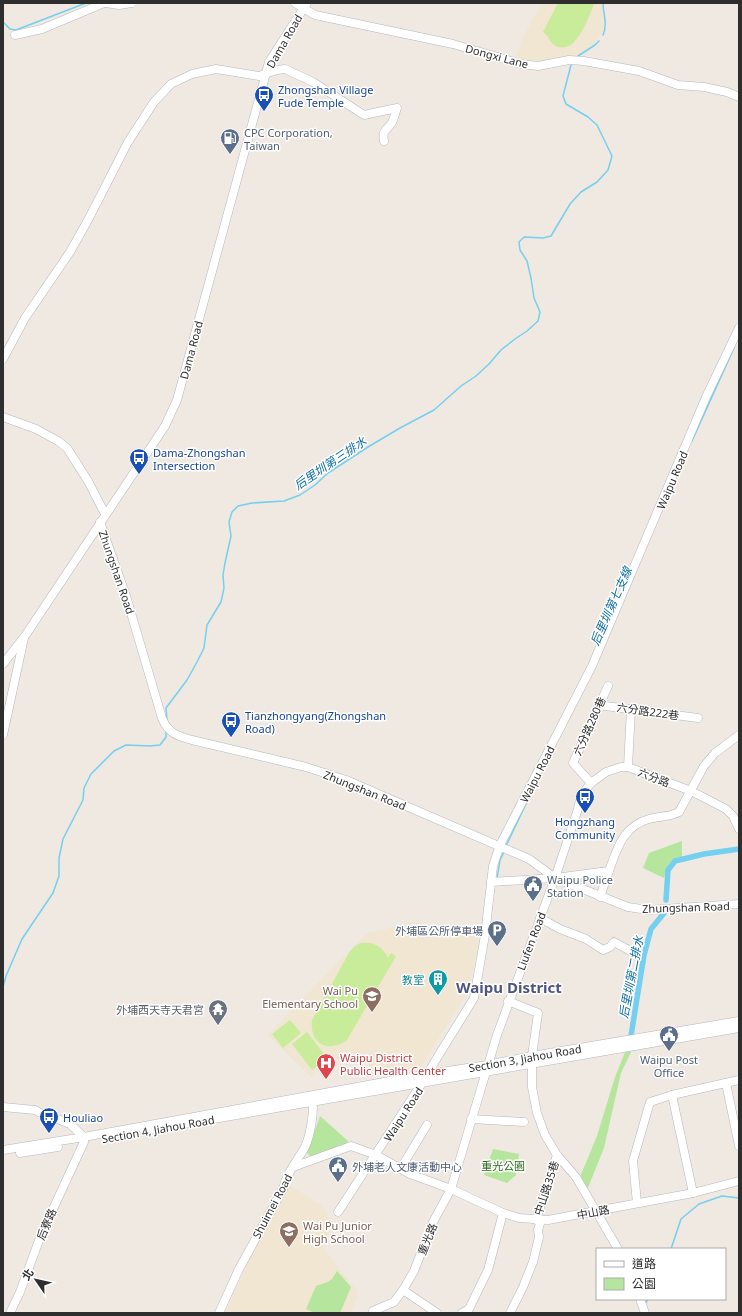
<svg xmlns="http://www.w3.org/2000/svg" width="742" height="1316" viewBox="0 0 742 1316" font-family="'Noto Sans','Noto Sans TC',sans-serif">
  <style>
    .education { fill: #f0e6d1 }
    .green { fill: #b6e59e }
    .pitch { fill: #c9ec9a }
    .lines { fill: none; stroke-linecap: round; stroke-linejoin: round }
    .stream { stroke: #75cff0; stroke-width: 1.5 }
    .canal { stroke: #75cff0; stroke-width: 5.5 }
    .minor-casing { stroke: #b4b7c1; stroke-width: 9 }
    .minor { stroke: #fff; stroke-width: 8 }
    .labels { text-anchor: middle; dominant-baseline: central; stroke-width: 3; stroke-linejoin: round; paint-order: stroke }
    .street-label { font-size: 11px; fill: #2e2e2e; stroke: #fff }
    .transit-label { font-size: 11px; fill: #164399; stroke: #fff; text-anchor: start }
    .service-label { font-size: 11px; fill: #4e5e75; stroke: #fff; text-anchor: start }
    .culture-label { font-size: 11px; fill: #0d838f; stroke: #fff; text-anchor: end }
    .education-label { font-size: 11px; fill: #785e54; stroke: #fff; text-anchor: end }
    .worship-label { font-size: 11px; fill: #5b616d; stroke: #fff; text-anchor: end }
    .health-label { font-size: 11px; fill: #be3a42; stroke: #fff; text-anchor: start }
    .park-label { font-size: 11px; fill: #2c6e1b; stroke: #fff }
    .water-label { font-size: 12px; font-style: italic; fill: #0d6fa3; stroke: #fff }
    .district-label { font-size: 15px; font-weight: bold; fill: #4d5680; stroke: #fff }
  </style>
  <rect width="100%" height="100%" fill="#efe9e1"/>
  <g class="education">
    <polygon points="542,3 601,3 604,26 601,34 594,44 576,56 544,62 515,60 523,38"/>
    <polygon points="415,922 480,937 468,991 421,1067 373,1077 367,1053 326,1062 311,1077 268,1035 366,934"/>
    <polygon points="289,1185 321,1205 333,1225 323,1243 322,1246 357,1291 357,1299 351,1313 225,1313 243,1272 265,1230 287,1193"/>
  </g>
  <g class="green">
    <path d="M682,841V857C668,861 668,864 664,878L643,868L649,853Z"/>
    <polygon points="626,1050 631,1052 621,1073 604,1148 587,1190 580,1177 597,1136 615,1077"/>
    <polygon points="320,1116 348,1141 344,1146 312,1158 307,1153"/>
    <polygon points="493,1149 519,1154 516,1175 507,1183 484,1175"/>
    <polygon points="337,1271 351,1287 340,1313 315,1313 306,1309 316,1286 328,1282 332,1279"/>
  </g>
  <g class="pitch">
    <path d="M558,3H594C592,12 580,38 572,44C568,47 563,48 558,47C549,44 549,35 543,32Z"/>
    <path d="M361,943C374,942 382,946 388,958L391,953L396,956L347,1040C328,1054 309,1043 312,1020L350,951L355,946Z"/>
    <polygon points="290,1020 301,1033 283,1048 272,1034"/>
    <polygon points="307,1032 327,1058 312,1070 292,1044"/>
  </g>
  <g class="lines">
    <g class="stream">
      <path d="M603,3C603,14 608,24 603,35"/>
      <polyline points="3,22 10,29 16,30 86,3"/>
      <polyline points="578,56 595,45 599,41"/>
      <polyline points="692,441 734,348"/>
      <polyline points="167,720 166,708 187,680 197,662 204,648 207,625 221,602 224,588 223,575 225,563 231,536 229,522 232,512 238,506 252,503 284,501 300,495 315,485 328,473 368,447 400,428 434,410 461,386 476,376 489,364 501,350 515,339 527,331 538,321 540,312 534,298 531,278 527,261 520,250 519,242 524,237 543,238 551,236 570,204 581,192 597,182 608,170 612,156 597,125 588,117 566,104 563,96 571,65"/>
      <polyline points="506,846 534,787"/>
      <polyline points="497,879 500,860 504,852"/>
      <polyline points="3,987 6,976 22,939 53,893 59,876 59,858 63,839 83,800 84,788 91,774 114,751 126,745 150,746 160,745 166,737 166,731"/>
      <polyline points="671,1249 681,1219 699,1204 722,1196 739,1198"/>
      <polyline points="645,1304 648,1299"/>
    </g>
    <g class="canal">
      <polyline points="666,900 668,870 675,861 704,854 739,849"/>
      <polyline points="630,1042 644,955 651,929 665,912"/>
    </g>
    <g class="minor-casing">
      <g id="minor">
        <polyline points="106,3 119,5 132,3"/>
        <polyline points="295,3 315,15 453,44 521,64 538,66 569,60 584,61 639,71 678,85 704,87 727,92 739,97"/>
        <polyline points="15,35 42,29 104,3"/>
        <path d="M3,359L25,318L70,252L88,220L128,142L154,102L171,84L192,74L216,69L259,76L277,70L285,69L313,82L364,115L397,108C395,113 394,120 391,124C386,131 382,130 384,141"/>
        <polyline points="3,417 36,429 58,441 67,448 88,481 105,514"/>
        <path d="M100,522L126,596L162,718C168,733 177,736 192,740L306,767L346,780L529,859L555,878L628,907L648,910L739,904"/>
        <polyline points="3,664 25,636 165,426 177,400 269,62 307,3"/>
        <polyline points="598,705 698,718"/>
        <polyline points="3,735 24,638"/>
        <polyline points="628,767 631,709"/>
        <polyline points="591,783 573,763 608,686"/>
        <path d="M491,882L555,878L609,871C617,849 623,826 649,819C660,816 670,817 679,812L704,766L715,753L739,735"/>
        <polyline points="600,897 609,871"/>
        <polyline points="540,918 560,929 586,939 603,950 610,947 614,942 638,955"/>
        <polyline points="508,1001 538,1013 532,1056 532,1087 537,1113 545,1135 557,1155 576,1177 618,1249"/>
        <polyline points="726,1083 739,1146"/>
        <polyline points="672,1095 693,1193"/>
        <polyline points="3,1107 35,1110 48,1117 55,1118 70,1124 84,1137 84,1142 41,1235 20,1292 10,1313"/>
        <polyline points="471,1119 524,1122"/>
        <polyline points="144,1131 739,1028"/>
        <polyline points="3,1150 84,1137 428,1074 487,1065 532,1056 739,1021"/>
        <polyline points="20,1153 58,1147"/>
        <polyline points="293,1167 351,1146 376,1155 410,1174 451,1189 503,1213 519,1218 548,1220 693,1193 739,1181"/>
        <polyline points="401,1168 427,1125"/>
        <polyline points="637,1203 633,1161 650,1102 672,1095 739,1080"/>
        <polyline points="338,1212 422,1083 440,1053 474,998 485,935 493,866 500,845 592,666 706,397 739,328"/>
        <polyline points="536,1220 557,1155"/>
        <polyline points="403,1290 437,1313"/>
        <polyline points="640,1299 645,1313"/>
        <polyline points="373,1311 394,1302 403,1290 414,1271 433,1222 451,1189 497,1035 555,878 578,809 581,796 591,783 606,772 621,767 628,767 691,791 726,809 733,816 739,829"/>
        <path d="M219,1313L239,1269L283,1189C286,1174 297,1161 305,1147C310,1136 315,1111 312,1098"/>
        <polyline points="462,1313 469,1309 488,1270 503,1213"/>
        <polyline points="510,1313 523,1287 533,1262 539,1237 538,1230 541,1220"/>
      </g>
    </g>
    <use href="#minor" class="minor"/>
  </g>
  <defs>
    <g id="bus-pin" transform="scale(1)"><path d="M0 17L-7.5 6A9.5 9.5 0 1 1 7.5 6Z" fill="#1a4fb4" stroke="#fff"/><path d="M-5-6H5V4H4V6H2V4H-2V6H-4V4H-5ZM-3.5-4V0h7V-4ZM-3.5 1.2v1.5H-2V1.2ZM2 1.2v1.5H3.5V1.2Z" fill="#fff"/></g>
    <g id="fuel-pin" transform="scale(1)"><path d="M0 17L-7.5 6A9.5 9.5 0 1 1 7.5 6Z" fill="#5c6f8a" stroke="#fff"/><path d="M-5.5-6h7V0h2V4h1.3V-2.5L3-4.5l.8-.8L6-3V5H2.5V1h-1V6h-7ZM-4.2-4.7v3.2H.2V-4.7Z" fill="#fff"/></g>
    <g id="civic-pin" transform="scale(1)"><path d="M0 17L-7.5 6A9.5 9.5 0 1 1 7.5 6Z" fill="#5c6f8a" stroke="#fff"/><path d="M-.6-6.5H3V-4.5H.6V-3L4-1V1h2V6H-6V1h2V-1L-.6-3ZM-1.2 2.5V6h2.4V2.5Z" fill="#fff"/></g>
    <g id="parking-pin" transform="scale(1)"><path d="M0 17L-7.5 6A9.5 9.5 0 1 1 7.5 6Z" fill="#5c6f8a" stroke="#fff"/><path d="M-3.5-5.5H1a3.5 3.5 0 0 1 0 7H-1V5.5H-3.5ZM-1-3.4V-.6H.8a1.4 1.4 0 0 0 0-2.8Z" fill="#fff"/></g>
    <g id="building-pin" transform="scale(1)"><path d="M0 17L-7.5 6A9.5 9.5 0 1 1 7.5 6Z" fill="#0f9aa8" stroke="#fff"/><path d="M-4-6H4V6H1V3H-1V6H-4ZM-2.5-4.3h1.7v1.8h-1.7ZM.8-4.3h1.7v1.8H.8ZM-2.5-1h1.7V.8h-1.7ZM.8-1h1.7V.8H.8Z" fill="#fff"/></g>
    <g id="school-pin" transform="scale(1)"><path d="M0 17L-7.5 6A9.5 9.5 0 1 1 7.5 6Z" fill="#8d6e63" stroke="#fff"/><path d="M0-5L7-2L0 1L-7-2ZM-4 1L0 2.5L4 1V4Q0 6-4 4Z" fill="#fff"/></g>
    <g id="temple-pin" transform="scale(1)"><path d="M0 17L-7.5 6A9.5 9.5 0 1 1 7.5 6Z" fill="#6b7280" stroke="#fff"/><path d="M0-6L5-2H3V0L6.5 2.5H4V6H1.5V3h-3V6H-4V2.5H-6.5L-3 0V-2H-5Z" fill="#fff"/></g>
    <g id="hospital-pin" transform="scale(1)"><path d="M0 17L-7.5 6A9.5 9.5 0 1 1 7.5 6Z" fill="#e0444e" stroke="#fff"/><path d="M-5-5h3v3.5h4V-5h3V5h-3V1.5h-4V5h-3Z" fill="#fff"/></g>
  </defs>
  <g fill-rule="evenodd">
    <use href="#bus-pin" x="264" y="95"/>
    <use href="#fuel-pin" x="230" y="138"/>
    <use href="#bus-pin" x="139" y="458"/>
    <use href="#bus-pin" x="231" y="721"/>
    <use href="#bus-pin" x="585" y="797"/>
    <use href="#civic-pin" x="533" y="885"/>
    <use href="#parking-pin" x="497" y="930"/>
    <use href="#building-pin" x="438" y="979"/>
    <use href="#school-pin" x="372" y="996"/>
    <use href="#temple-pin" x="218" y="1009"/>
    <use href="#civic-pin" x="669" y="1035"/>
    <use href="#hospital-pin" x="326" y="1063"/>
    <use href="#bus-pin" x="49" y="1117"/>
    <use href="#civic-pin" x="338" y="1166"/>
    <use href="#school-pin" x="289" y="1231"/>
  </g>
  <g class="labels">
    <g class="street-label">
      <text transform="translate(284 41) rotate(-60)">Dama Road</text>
      <text transform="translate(497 56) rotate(15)">Dongxi Lane</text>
      <text transform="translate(191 350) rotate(-75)">Dama Road</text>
      <text transform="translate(672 480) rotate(-67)">Waipu Road</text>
      <text transform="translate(117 572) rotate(71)">Zhungshan Road</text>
      <text transform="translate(648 711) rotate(8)">六分路222巷</text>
      <text transform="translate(589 726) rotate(-66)">六分路280巷</text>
      <text transform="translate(537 774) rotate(-63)">Waipu Road</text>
      <text transform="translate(654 777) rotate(21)">六分路</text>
      <text transform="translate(365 790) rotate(22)">Zhungshan Road</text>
      <text transform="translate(686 907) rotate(-2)">Zhungshan Road</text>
      <text transform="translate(531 941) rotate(-69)">Liufen Road</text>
      <text transform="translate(525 1058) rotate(-10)">Section 3, Jiahou Road</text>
      <text transform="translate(403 1114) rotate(-57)">Waipu Road</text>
      <text transform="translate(158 1129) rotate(-10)">Section 4, Jiahou Road</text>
      <text transform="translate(546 1188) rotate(-72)">中山路35巷</text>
      <text transform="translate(272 1206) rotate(-62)">Shuimei Road</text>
      <text transform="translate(593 1212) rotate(-11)">中山路</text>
      <text transform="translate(46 1224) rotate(-67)">后寮路</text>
      <text transform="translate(427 1239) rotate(-68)">重光路</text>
    </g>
    <g class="transit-label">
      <text x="278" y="89">Zhongshan Village<tspan x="278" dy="13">Fude Temple</tspan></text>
      <text x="153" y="452">Dama-Zhongshan<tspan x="153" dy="13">Intersection</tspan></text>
      <text x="245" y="715">Tianzhongyang(Zhongshan<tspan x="245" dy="13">Road)</tspan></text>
      <text x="585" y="821" text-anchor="middle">Hongzhang<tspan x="585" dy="13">Community</tspan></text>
      <text x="63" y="1117">Houliao</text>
    </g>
    <g class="service-label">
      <text x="244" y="132">CPC Corporation,<tspan x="244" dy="13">Taiwan</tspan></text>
      <text x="547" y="879">Waipu Police<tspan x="547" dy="13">Station</tspan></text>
      <text x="483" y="930" text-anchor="end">外埔區公所停車場</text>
      <text x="669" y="1059" text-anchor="middle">Waipu Post<tspan x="669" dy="13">Office</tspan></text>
      <text x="352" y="1166">外埔老人文康活動中心</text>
    </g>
    <g class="culture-label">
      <text x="424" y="979">教室</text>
    </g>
    <g class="education-label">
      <text x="358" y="990">Wai Pu<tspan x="358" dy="13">Elementary School</tspan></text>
      <text x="303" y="1225" text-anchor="start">Wai Pu Junior<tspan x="303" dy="13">High School</tspan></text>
    </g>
    <g class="worship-label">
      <text x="204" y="1009">外埔西天寺天君宮</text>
    </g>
    <g class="health-label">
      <text x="340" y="1057">Waipu District<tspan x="340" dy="13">Public Health Center</tspan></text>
    </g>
    <g class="park-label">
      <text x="503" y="1165">重光公園</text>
    </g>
    <g class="water-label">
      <text transform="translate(330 463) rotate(-34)">后里圳第三排水</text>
      <text transform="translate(611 606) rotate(-66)">后里圳第七支線</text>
      <text transform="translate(631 977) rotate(-79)">后里圳第二排水</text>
    </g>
    <g class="district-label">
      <text x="509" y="987">Waipu District</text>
    </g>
  </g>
  <rect width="742" height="1316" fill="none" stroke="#2e2e2e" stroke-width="8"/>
  <rect x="596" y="1248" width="130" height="52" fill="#ffffff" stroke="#ababab"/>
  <rect x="604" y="1261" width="20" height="6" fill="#ffffff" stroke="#ababab"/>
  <text x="632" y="1268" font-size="12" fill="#2e2e2e">道路</text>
  <rect x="604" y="1278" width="20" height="12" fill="#b6e59e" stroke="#ababab"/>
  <text x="632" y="1288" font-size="12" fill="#2e2e2e">公園</text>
  <g transform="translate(36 1280) rotate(304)" stroke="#ffffff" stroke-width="3" paint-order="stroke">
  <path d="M0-3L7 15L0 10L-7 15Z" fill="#2e2e2e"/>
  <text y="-6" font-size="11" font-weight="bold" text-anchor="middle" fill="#2e2e2e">北</text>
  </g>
</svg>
